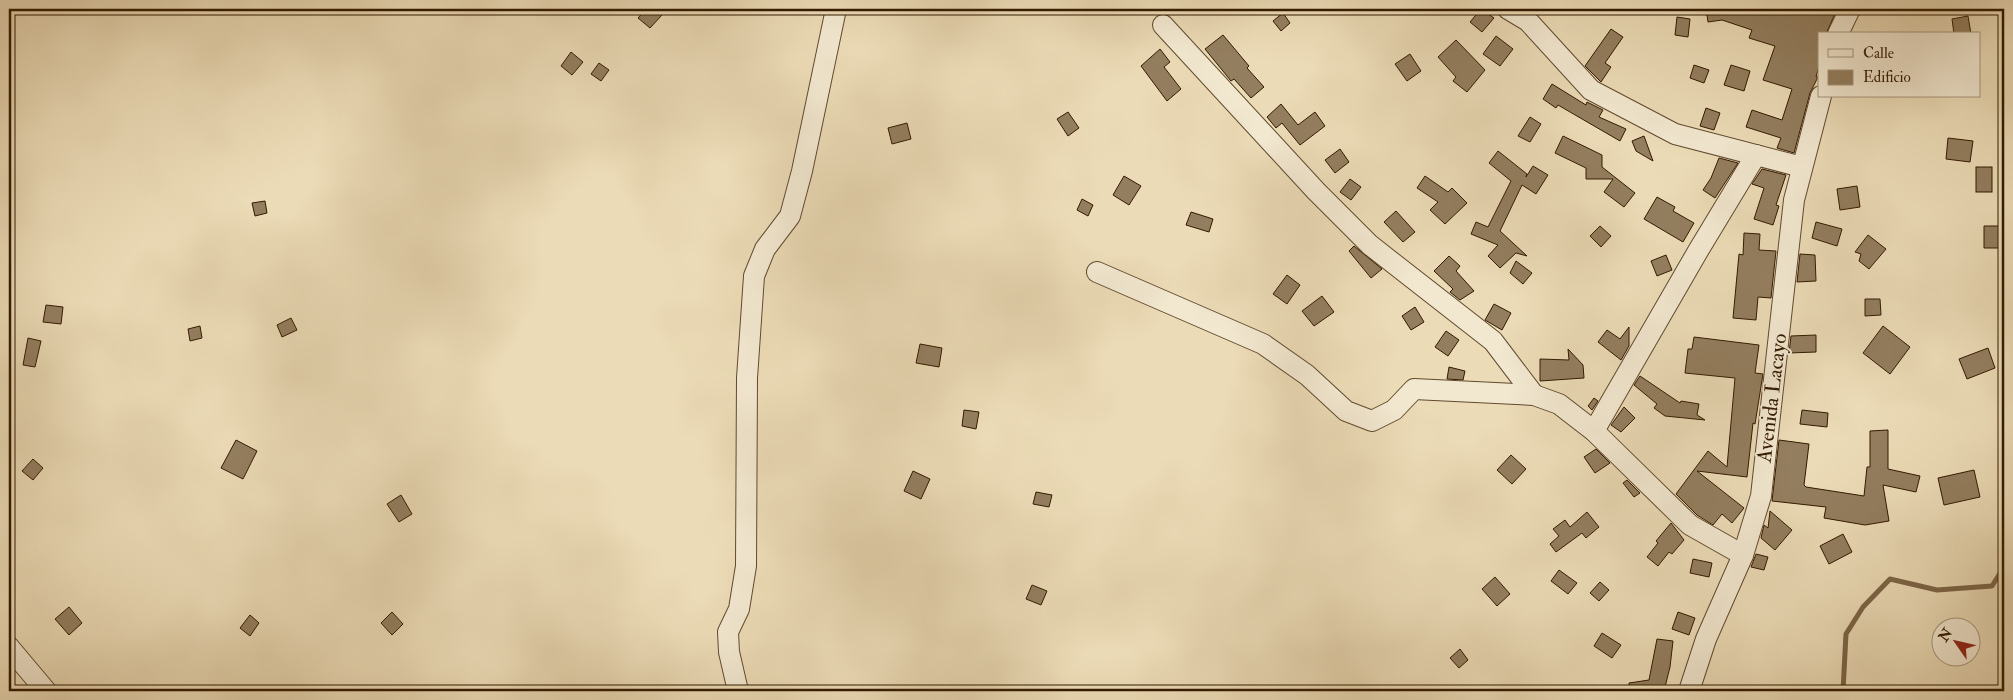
<svg xmlns="http://www.w3.org/2000/svg" width="2013" height="700" viewBox="0 0 2013 700" font-family="'IM FELL Double Pica',serif">
  <style>
    .lines { fill: none; stroke-linecap: round; stroke-linejoin: round }
    .stream { stroke: #7c6648; stroke-width: 5 }
    .building { fill: #937e5f; stroke: #331a00 }
    .minor-casing { stroke: #614a2e; stroke-width: 22 }
    .minor { stroke: #f2e8d0; stroke-width: 20 }
    .labels { text-anchor: middle; dominant-baseline: central; stroke-width: 4; stroke-linejoin: round; paint-order: stroke }
    .street-label { font-size: 21px; fill: #331a00; stroke: #f2e8d0 }
  </style>
  <rect width="100%" height="100%" fill="#ebdbb6"/>
  <filter id="stains"><feTurbulence type="fractalNoise" baseFrequency=".004" numOctaves="4"/><feColorMatrix values="0 0 0 0 .2 0 0 0 0 .09 0 0 0 0 .02 0 0 0 .5 -.17"/></filter>
  <radialGradient id="worn" r=".72"><stop offset=".6" stop-color="#630" stop-opacity="0"/><stop offset="1" stop-color="#630" stop-opacity=".3"/></radialGradient>
  <g class="lines">
    <polyline class="stream" points="1843,691 1846,634 1863,607 1890,579 1937,590 1992,586 2004,567"/>
  </g>
  <g class="building">
    <polygon points="646,9 655,9 662,15 650,28 638,18"/>
    <polygon points="1481,9 1494,18 1482,32 1470,22"/>
    <polygon points="1696,9 1837,9 1826,34 1819,34 1819,66 1816,77 1818,77 1810,93 1794,153 1777,148 1781,138 1746,127 1752,110 1782,120 1792,89 1763,80 1775,46 1749,38 1752,30 1722,20 1708,22 1707,15 1695,12"/>
    <polygon points="1283,13 1290,23 1281,31 1273,21"/>
    <polygon points="1968,16 1971,34 1954,34 1952,19"/>
    <polygon points="1677,17 1690,19 1688,37 1675,35"/>
    <polygon points="1611,29 1623,37 1605,63 1611,67 1601,82 1585,66"/>
    <polygon points="1223,35 1249,66 1247,68 1264,87 1251,98 1234,79 1231,81 1205,49"/>
    <polygon points="1496,36 1513,49 1500,66 1483,54"/>
    <polygon points="1456,40 1485,70 1467,92 1453,81 1456,77 1438,57"/>
    <polygon points="1160,49 1170,62 1164,67 1181,89 1167,101 1141,66"/>
    <polygon points="571,52 583,62 572,75 561,66"/>
    <polygon points="1410,54 1421,71 1407,81 1395,64"/>
    <polygon points="599,63 609,70 601,81 591,74"/>
    <polygon points="1694,65 1709,70 1704,83 1690,78"/>
    <polygon points="1731,65 1750,71 1744,91 1724,85"/>
    <polygon points="1552,84 1586,105 1587,102 1603,110 1599,117 1626,129 1620,141 1558,105 1556,108 1543,99"/>
    <polygon points="1281,104 1298,125 1315,112 1325,126 1300,145 1282,123 1276,128 1267,117"/>
    <polygon points="1706,108 1720,113 1714,130 1700,126"/>
    <polygon points="1068,112 1079,128 1068,136 1057,119"/>
    <polygon points="1530,117 1541,124 1530,142 1518,136"/>
    <polygon points="907,123 911,139 892,144 888,128"/>
    <polygon points="1563,136 1602,155 1602,167 1635,193 1624,207 1604,192 1613,179 1586,179 1586,168 1555,153"/>
    <polygon points="1644,136 1653,161 1636,151 1632,141"/>
    <polygon points="1948,138 1973,141 1970,162 1946,159"/>
    <polygon points="1340,149 1349,162 1335,173 1325,160"/>
    <polygon points="1498,151 1527,174 1526,177 1533,166 1548,175 1536,194 1522,185 1500,231 1527,256 1516,253 1500,268 1488,256 1498,245 1471,234 1476,222 1488,227 1511,181 1489,163"/>
    <polygon points="1719,158 1738,163 1715,198 1703,190 1711,178"/>
    <rect x="1976" y="167" width="16" height="25"/>
    <polygon points="1762,169 1786,175 1776,205 1779,206 1773,225 1754,219 1764,188 1752,184"/>
    <polygon points="1124,176 1141,186 1129,205 1113,195"/>
    <polygon points="1425,176 1448,192 1452,188 1467,203 1445,224 1430,210 1438,202 1417,188"/>
    <polygon points="1350,179 1361,187 1351,200 1340,192"/>
    <polygon points="1857,186 1860,207 1840,210 1837,189"/>
    <polygon points="1657,197 1675,207 1673,211 1694,223 1683,242 1644,219"/>
    <polygon points="1082,199 1093,205 1088,216 1077,210"/>
    <polygon points="265,201 267,213 255,216 252,203"/>
    <polygon points="1396,211 1415,232 1403,242 1384,222"/>
    <polygon points="1191,212 1213,219 1209,232 1186,225"/>
    <polygon points="1816,222 1842,229 1837,246 1812,238"/>
    <polygon points="1600,226 1611,236 1601,247 1590,236"/>
    <polygon points="1984,226 2003,226 2004,248 1984,248"/>
    <polygon points="1744,233 1760,234 1759,250 1776,251 1771,298 1758,297 1756,320 1733,318 1739,254 1743,255"/>
    <polygon points="1868,235 1886,249 1869,269 1859,261 1861,254 1855,252"/>
    <polygon points="1354,246 1382,269 1371,278 1349,251"/>
    <polygon points="1800,254 1815,255 1816,281 1797,282"/>
    <polygon points="1666,255 1672,270 1657,276 1651,261"/>
    <polygon points="1449,256 1460,266 1456,271 1474,291 1460,300 1450,292 1453,289 1434,271"/>
    <polygon points="1516,261 1532,273 1523,284 1510,273"/>
    <polygon points="1287,275 1300,285 1287,304 1273,294"/>
    <polygon points="1322,296 1334,312 1314,326 1302,311"/>
    <polygon points="1865,299 1880,299 1881,315 1865,316"/>
    <polygon points="1494,304 1511,313 1502,330 1485,320"/>
    <polygon points="46,305 63,307 61,324 43,322"/>
    <polygon points="1415,307 1424,322 1411,330 1402,316"/>
    <polygon points="291,318 297,330 282,337 277,325"/>
    <polygon points="200,326 202,338 190,341 188,329"/>
    <polygon points="1883,326 1910,347 1890,374 1863,353"/>
    <polygon points="1629,327 1629,346 1621,360 1598,342 1607,330 1620,339"/>
    <polygon points="1446,331 1459,340 1448,356 1435,347"/>
    <polygon points="1816,335 1816,352 1789,353 1791,336"/>
    <polygon points="1694,337 1759,345 1755,373 1763,374 1755,424 1753,423 1747,477 1697,471 1744,508 1732,523 1722,514 1713,525 1697,515 1676,494 1708,451 1727,467 1735,378 1685,373 1688,349 1692,349"/>
    <polygon points="28,338 41,341 35,367 23,365"/>
    <polygon points="920,344 942,348 939,367 916,363"/>
    <polygon points="1988,348 1995,368 1967,379 1959,359"/>
    <polygon points="1568,349 1583,365 1584,378 1540,381 1540,359 1569,360"/>
    <polygon points="1449,367 1465,371 1463,380 1447,379"/>
    <polygon points="1640,376 1680,403 1681,401 1699,404 1697,415 1705,420 1665,416 1654,408 1657,404 1634,385"/>
    <polygon points="1594,398 1598,401 1592,410 1588,406"/>
    <polygon points="1624,407 1635,418 1621,432 1611,425"/>
    <polygon points="964,410 979,412 976,429 962,426"/>
    <polygon points="1802,410 1828,413 1827,427 1800,424"/>
    <polygon points="1888,430 1888,469 1920,476 1916,492 1883,485 1889,521 1865,525 1824,518 1826,507 1772,501 1779,440 1809,444 1804,485 1806,487 1864,496 1867,467 1870,467 1870,431"/>
    <polygon points="236,440 257,451 243,479 221,468"/>
    <polygon points="1596,449 1610,463 1595,473 1584,457"/>
    <polygon points="1511,455 1526,469 1512,484 1497,470"/>
    <polygon points="33,459 43,468 33,480 22,471"/>
    <polygon points="1974,470 1980,497 1944,505 1938,478"/>
    <polygon points="913,471 930,479 921,499 904,491"/>
    <polygon points="1627,480 1640,493 1634,497 1623,483"/>
    <polygon points="1036,492 1052,495 1049,507 1033,504"/>
    <polygon points="401,495 412,514 399,522 387,504"/>
    <polygon points="1770,511 1792,530 1775,550 1761,538 1764,525 1768,528"/>
    <polygon points="1587,512 1599,527 1586,538 1582,533 1556,552 1550,544 1559,536 1553,529 1565,520 1570,527"/>
    <polygon points="1671,523 1684,540 1672,554 1669,552 1658,566 1647,557 1658,543 1656,541"/>
    <polygon points="1843,534 1852,552 1829,564 1820,546"/>
    <polygon points="1756,554 1768,557 1764,570 1751,567"/>
    <polygon points="1693,559 1712,563 1709,577 1690,573"/>
    <polygon points="1559,570 1577,583 1568,594 1551,581"/>
    <polygon points="1495,577 1510,594 1497,606 1482,589"/>
    <polygon points="1600,582 1609,590 1599,601 1590,593"/>
    <polygon points="1032,585 1047,591 1041,605 1026,599"/>
    <polygon points="69,607 82,623 69,635 55,619"/>
    <polygon points="392,612 403,624 392,635 381,623"/>
    <polygon points="1678,612 1695,618 1689,635 1672,629"/>
    <polygon points="250,615 259,623 250,636 240,628"/>
    <polygon points="1602,633 1621,645 1612,658 1594,646"/>
    <polygon points="1657,639 1673,641 1670,667 1664,691 1629,691 1629,683 1649,680"/>
    <polygon points="1460,649 1468,660 1459,668 1450,658"/>
  </g>
  <g class="lines">
    <g class="minor-casing">
      <g id="minor">
        <polyline points="1508,9 1528,21 1591,90 1675,134 1802,167"/>
        <polyline points="1163,25 1316,191 1370,245 1493,341 1534,395"/>
        <polyline points="1838,34 1850,9"/>
        <polyline points="1097,272 1263,344 1307,375 1346,411 1372,421 1394,410 1414,389 1534,395 1559,404 1594,431 1690,525 1743,555"/>
        <polyline points="1594,431 1698,251 1756,155"/>
        <polyline points="9,647 46,691"/>
        <polyline points="738,691 729,652 728,632 739,609 746,566 747,378 754,276 765,249 790,216 802,171 836,9"/>
        <polyline points="1689,691 1706,639 1743,555 1761,496 1794,200 1821,96"/>
      </g>
    </g>
    <use href="#minor" class="minor"/>
  </g>
  <g class="labels">
    <g class="street-label">
      <text transform="translate(1772 398) rotate(-83)">Avenida Lacayo</text>
    </g>
  </g>
  <rect width="2013" height="700" fill="none" stroke="#ebdbb6" stroke-width="30"/>
  <rect x="10" y="10" width="1993" height="680" fill="none" stroke="#331a00" stroke-width="2.5"/>
  <rect x="15" y="15" width="1983" height="670" fill="none" stroke="#331a00"/>
  <rect x="1818" y="32" width="162" height="65" fill="#f2e8d0" stroke="#a6967d"/>
  <rect x="1828" y="49" width="25" height="8" fill="#f2e8d0" stroke="#a6967d"/>
  <text x="1863" y="58" font-size="15" fill="#331a00">Calle</text>
  <rect x="1828" y="70" width="25" height="15" fill="#937e5f" stroke="#a6967d"/>
  <text x="1863" y="82" font-size="15" fill="#331a00">Edificio</text>
  <g transform="translate(1956 642) rotate(304)"><circle r="24" fill="#f2e8d0" stroke="#a6967d"/>
  <path d="M0-4L9 19L0 12L-9 19Z" fill="#8f2418"/>
  <text y="-8" font-size="14" font-weight="bold" text-anchor="middle" fill="#331a00">N</text>
  </g>
  <rect width="100%" height="100%" filter="url(#stains)"/>
  <rect width="100%" height="100%" fill="url(#worn)"/>
</svg>
